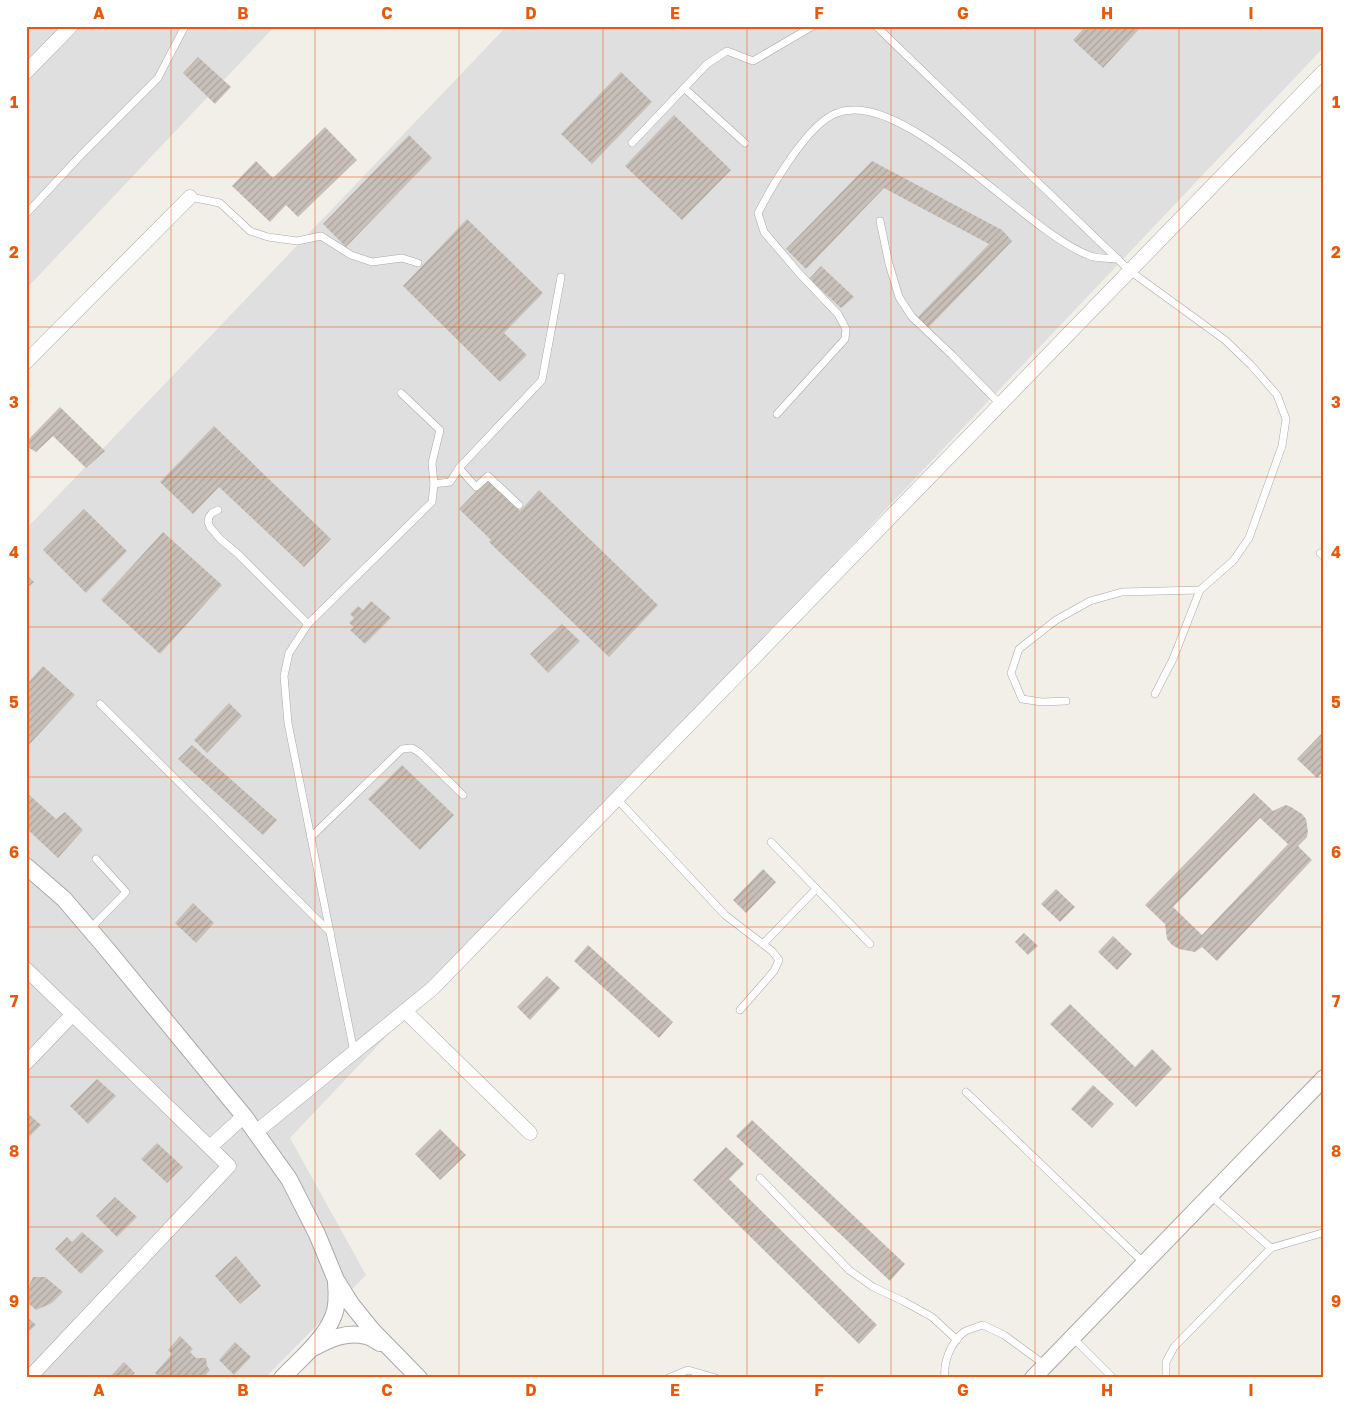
<svg xmlns="http://www.w3.org/2000/svg" width="1350" height="1404" viewBox="0 0 1350 1404" font-family="'Golos Text',sans-serif">
  <style>
    .residential { fill: #e0dfdf }
    .building { fill: url(#building-hatch); fill-rule: evenodd }
    .lines { fill: none; stroke-linecap: round; stroke-linejoin: round }
    .service-casing { stroke: #a9a9a9; stroke-width: 8 }
    .minor-casing { stroke: #a9a9a9; stroke-width: 15 }
    .tertiary-casing { stroke: #a9a9a9; stroke-width: 18 }
    .service { stroke: #fff; stroke-width: 7 }
    .minor { stroke: #fff; stroke-width: 14 }
    .tertiary { stroke: #fff; stroke-width: 16 }
    .grid { fill: none; stroke: #e8590c; stroke-width: 1; stroke-opacity: 0.55 }
    .neatline { fill: none; stroke: #e8590c; stroke-width: 2 }
    .grid-label { font-size: 16px; text-anchor: middle; font-weight: bold; fill: #e8590c }
  </style>
  <defs>
    <pattern id="building-hatch" width="6" height="6" patternUnits="userSpaceOnUse" patternTransform="scale(1.25)"><rect width="6" height="6" fill="#c7bfb8"/><path d="M-1 1l2-2M0 6l6-6M5 7l2-2" fill="none" stroke="#aba49e"/></pattern>
  </defs>
  <rect width="100%" height="100%" fill="#f2efe9"/>
  <g class="residential">
    <polygon points="26,26 275,26 26,289"/>
    <polygon points="507,26 1324,26 1324,47 290,1138 366,1275 265,1378 26,1378 26,529"/>
  </g>
  <g class="building">
    <polygon points="1086,26 1142,26 1103,68 1073,40"/>
    <polygon points="198,57 231,87 215,104 183,73"/>
    <polygon points="621,72 652,102 592,164 561,134"/>
    <polygon points="674,115 731,170 682,220 625,166"/>
    <polygon points="325,127 357,160 298,217 286,205 270,222 232,186 256,161 273,178"/>
    <polygon points="409,135 432,158 346,247 323,224"/>
    <polygon points="872,161 1002,230 1012,241 928,328 917,318 989,244 884,188 806,269 786,249"/>
    <polygon points="467,219 543,293 504,333 527,355 500,382 403,286"/>
    <polygon points="821,266 854,297 841,308 809,279"/>
    <polygon points="60,407 105,451 86,468 53,436 36,452 26,446 26,442"/>
    <polygon points="214,426 331,539 304,567 219,487 193,514 160,482"/>
    <polygon points="487,480 520,511 539,490 658,605 609,657 489,542 491,540 459,509"/>
    <polygon points="84,509 127,551 86,593 43,550"/>
    <polygon points="163,532 222,585 160,654 101,600"/>
    <polygon points="26,574 34,582 26,589"/>
    <polygon points="371,601 391,618 365,644 350,630 354,627 349,623 354,618 350,614 358,606 363,610"/>
    <polygon points="562,624 580,641 548,673 530,654"/>
    <polygon points="43,666 75,695 26,748 26,685"/>
    <polygon points="229,703 242,716 207,753 194,740"/>
    <polygon points="1324,731 1324,771 1317,778 1297,759"/>
    <polygon points="192,745 277,820 263,835 178,759"/>
    <polygon points="402,765 454,815 420,850 368,799"/>
    <polygon points="26,792 56,819 65,812 83,830 58,858 26,828"/>
    <path d="M1254,793L1273,811L1279,808L1286,805L1291,807L1302,814L1306,819L1308,832L1307,837L1298,846L1312,860L1217,961L1202,947L1195,952L1179,949L1172,945L1167,939L1165,924L1145,905ZM1260,818L1288,844L1202,935L1173,907Z"/>
    <polygon points="763,869 776,882 746,913 733,900"/>
    <polygon points="1056,889 1075,907 1060,922 1041,904"/>
    <polygon points="193,903 214,923 196,943 175,923"/>
    <polygon points="1024,933 1038,946 1028,955 1015,942"/>
    <polygon points="1113,936 1132,954 1117,970 1098,952"/>
    <polygon points="588,945 673,1022 659,1038 574,961"/>
    <polygon points="547,976 560,988 530,1020 517,1007"/>
    <polygon points="1070,1004 1135,1067 1152,1049 1172,1069 1136,1107 1050,1024"/>
    <polygon points="97,1079 116,1096 88,1124 70,1106"/>
    <polygon points="1093,1085 1114,1104 1092,1128 1071,1109"/>
    <polygon points="26,1112 41,1125 26,1140"/>
    <polygon points="752,1120 905,1264 890,1281 736,1136"/>
    <polygon points="440,1129 466,1155 440,1180 415,1154"/>
    <polygon points="157,1143 183,1167 167,1183 141,1159"/>
    <polygon points="726,1147 744,1164 729,1179 877,1325 859,1344 693,1180"/>
    <polygon points="115,1197 137,1217 117,1237 96,1216"/>
    <polygon points="82,1232 104,1251 81,1274 55,1249 67,1237 72,1242"/>
    <polygon points="236,1256 261,1286 240,1304 215,1276"/>
    <polygon points="33,1277 45,1277 63,1292 52,1303 36,1310 26,1301 26,1292"/>
    <polygon points="26,1316 36,1325 26,1334"/>
    <polygon points="180,1336 193,1349 190,1352 196,1358 206,1358 207,1366 210,1370 203,1378 160,1378 155,1373 172,1354 168,1350"/>
    <polygon points="235,1342 251,1357 234,1375 219,1360"/>
    <polygon points="124,1362 135,1373 130,1378 109,1378"/>
  </g>
  <g class="lines">
    <g class="service-casing">
      <g id="service">
        <polyline points="876,26 1130,271 1225,340 1251,365 1277,395 1286,419 1282,446 1249,538 1233,561 1200,590 1122,592 1090,601 1056,620 1019,649 1011,673 1022,699 1042,702 1066,701"/>
        <polyline points="684,88 745,143"/>
        <polyline points="632,143 707,64 727,51 753,61 813,26"/>
        <polyline points="190,197 220,203 250,231 268,237 297,241 321,236 351,255 372,262 402,258 418,263"/>
        <polyline points="26,214 81,155 158,78 185,26"/>
        <polyline points="880,221 889,264 899,297 912,317 952,355 1000,404"/>
        <polyline points="401,393 440,430 432,463 434,484"/>
        <path d="M777,414L845,339L846,329L838,314L799,273L764,232L758,213C772,186 808,123 837,113C903,87 1023,230 1088,255C1096,259 1108,258 1118,259"/>
        <polyline points="459,468 476,487 488,476 519,505"/>
        <polyline points="218,510 212,513 209,517 208,522 210,527 220,539 238,554 308,624"/>
        <polyline points="1320,553 1324,557"/>
        <polyline points="1155,694 1173,659 1200,590"/>
        <polyline points="100,704 330,932"/>
        <polyline points="617,799 725,915 772,951 779,960 774,971 740,1010"/>
        <polyline points="311,837 402,749 412,748 420,753 463,795"/>
        <polyline points="771,842 870,944"/>
        <polyline points="90,929 126,892 96,859"/>
        <polyline points="763,944 816,889"/>
        <polyline points="354,1052 288,723 284,676 289,653 308,624 432,502 434,484 450,482 459,468 542,380 561,277"/>
        <polyline points="966,1092 1144,1263"/>
        <polyline points="760,1178 849,1270 873,1287 903,1301 932,1317 957,1340"/>
        <polyline points="1210,1195 1271,1248"/>
        <polyline points="1072,1337 1113,1378"/>
        <polyline points="668,1378 688,1370 716,1378"/>
        <path d="M945,1378C943,1362 951,1342 964,1332C969,1329 977,1327 983,1325L1004,1335L1045,1365"/>
        <polyline points="1166,1378 1166,1362 1174,1347 1271,1248 1322,1233"/>
      </g>
    </g>
    <g class="minor-casing">
      <g id="minor">
        <polyline points="26,72 71,26"/>
        <polyline points="26,362 190,197"/>
        <polyline points="26,969 229,1166 29,1378"/>
        <polyline points="405,1011 530,1133"/>
        <polyline points="26,1063 73,1014"/>
        <polyline points="256,1132 433,988 1324,71"/>
        <polyline points="210,1147 244,1116"/>
      </g>
    </g>
    <g class="tertiary-casing">
      <g id="tertiary">
        <polyline points="26,866 64,899 105,947 244,1116 289,1179 317,1234 336,1280 351,1304 372,1330 419,1378"/>
        <path d="M315,1347C330,1339 347,1331 366,1336C371,1337 376,1341 380,1343"/>
        <path d="M282,1378C300,1359 323,1341 333,1317C338,1306 337,1293 336,1282"/>
        <polyline points="1033,1378 1324,1078"/>
      </g>
    </g>
    <use href="#service" class="service"/>
    <use href="#minor" class="minor"/>
    <use href="#tertiary" class="tertiary"/>
  </g>
  <path class="grid" d="M171,26V1378M315,26V1378M459,26V1378M603,26V1378M747,26V1378M891,26V1378M1035,26V1378M1179,26V1378M26,177H1324M26,327H1324M26,477H1324M26,627H1324M26,777H1324M26,927H1324M26,1077H1324M26,1227H1324"/>
  <rect width="1350" height="1404" fill="none" stroke="#ffffff" stroke-width="55"/>
  <rect x="28" y="28" width="1294" height="1348" class="neatline"/>
  <g class="grid-label">
    <text x="99" y="19">A</text>
    <text x="243" y="19">B</text>
    <text x="387" y="19">C</text>
    <text x="531" y="19">D</text>
    <text x="675" y="19">E</text>
    <text x="819" y="19">F</text>
    <text x="963" y="19">G</text>
    <text x="1107" y="19">H</text>
    <text x="1251" y="19">I</text>
    <text x="14" y="108">1</text>
    <text x="1336" y="108">1</text>
    <text x="14" y="258">2</text>
    <text x="1336" y="258">2</text>
    <text x="14" y="408">3</text>
    <text x="1336" y="408">3</text>
    <text x="14" y="558">4</text>
    <text x="1336" y="558">4</text>
    <text x="14" y="708">5</text>
    <text x="1336" y="708">5</text>
    <text x="14" y="858">6</text>
    <text x="1336" y="858">6</text>
    <text x="14" y="1007">7</text>
    <text x="1336" y="1007">7</text>
    <text x="14" y="1157">8</text>
    <text x="1336" y="1157">8</text>
    <text x="14" y="1307">9</text>
    <text x="1336" y="1307">9</text>
    <text x="99" y="1396">A</text>
    <text x="243" y="1396">B</text>
    <text x="387" y="1396">C</text>
    <text x="531" y="1396">D</text>
    <text x="675" y="1396">E</text>
    <text x="819" y="1396">F</text>
    <text x="963" y="1396">G</text>
    <text x="1107" y="1396">H</text>
    <text x="1251" y="1396">I</text>
  </g>
</svg>
